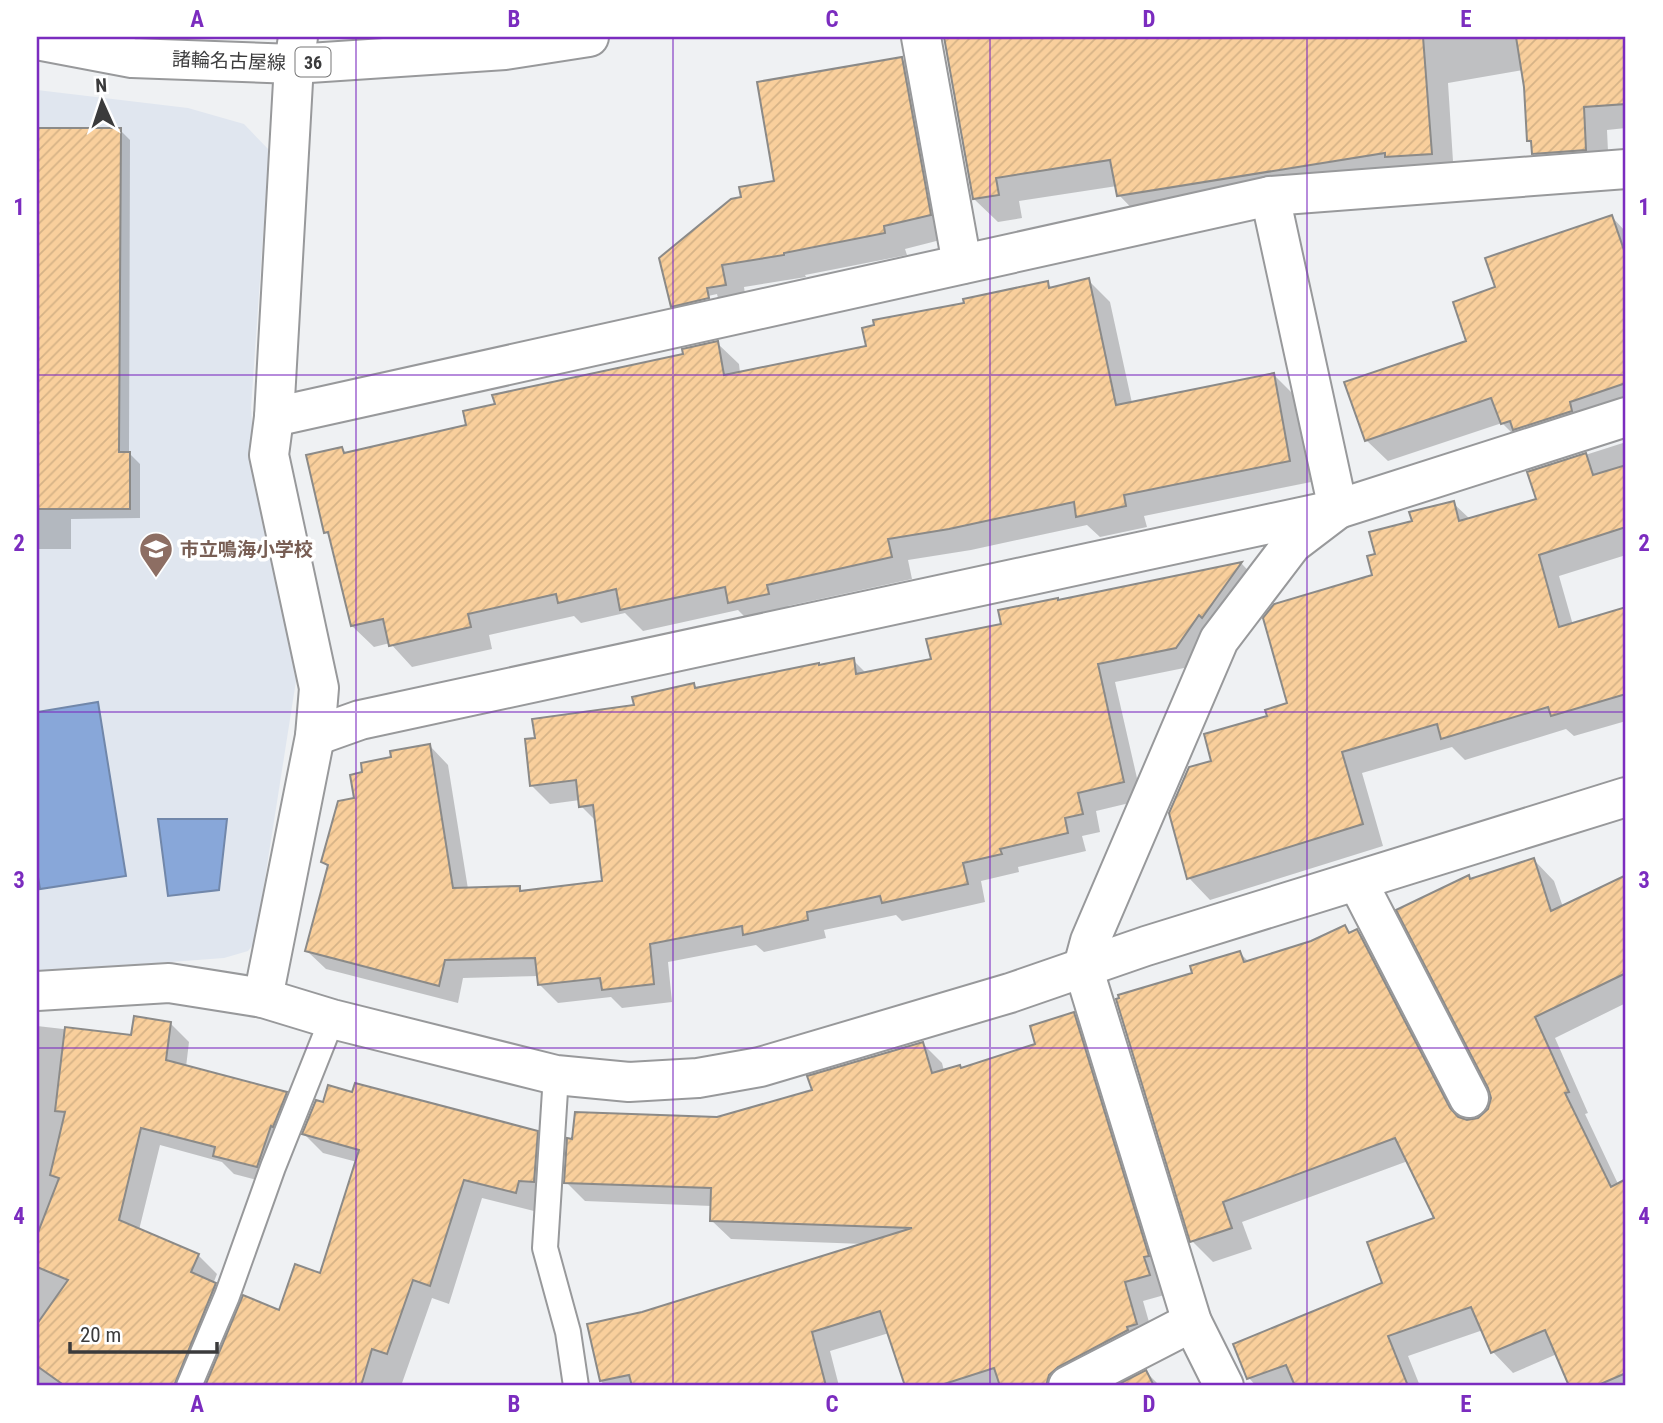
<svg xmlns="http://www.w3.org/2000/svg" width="1663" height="1423" viewBox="0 0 1663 1423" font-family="'Roboto Condensed','Noto Sans JP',sans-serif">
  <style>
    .built { fill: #e0e6ef }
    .water { fill: #88a7d9; stroke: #7187aa; stroke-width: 2 }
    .shadow { fill: #0003; fill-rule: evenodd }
    .building { fill: url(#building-hatch); stroke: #8b8a88; stroke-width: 2 }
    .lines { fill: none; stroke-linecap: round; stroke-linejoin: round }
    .lane-casing { stroke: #98999b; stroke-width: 28 }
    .street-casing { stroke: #98999b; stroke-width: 42 }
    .secondary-casing { stroke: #98999b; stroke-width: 42 }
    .primary-casing { stroke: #98999b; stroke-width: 42 }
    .lane { stroke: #fff; stroke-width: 24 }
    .street { stroke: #fff; stroke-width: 38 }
    .secondary { stroke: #fff; stroke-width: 38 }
    .primary { stroke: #fff; stroke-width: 38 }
    .grid { fill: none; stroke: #7b2cbf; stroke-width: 2; stroke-opacity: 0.55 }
    .labels { text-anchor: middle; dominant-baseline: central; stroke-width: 7; stroke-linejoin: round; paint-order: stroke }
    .shield { fill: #fff; stroke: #767676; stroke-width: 2 }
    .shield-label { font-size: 18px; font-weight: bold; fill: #3b3b3c }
    .street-label { font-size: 19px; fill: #3b3b3c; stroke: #fff }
    .education-label { font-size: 19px; font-weight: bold; fill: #785e54; stroke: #fff; text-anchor: start }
    .neatline { fill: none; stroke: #7b2cbf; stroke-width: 2.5 }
    .grid-label { font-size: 23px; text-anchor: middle; font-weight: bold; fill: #7b2cbf }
  </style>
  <defs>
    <pattern id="building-hatch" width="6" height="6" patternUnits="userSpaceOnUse" patternTransform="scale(1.75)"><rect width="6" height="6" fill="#f9cf9c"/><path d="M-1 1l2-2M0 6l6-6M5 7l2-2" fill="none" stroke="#d6b387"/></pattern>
  </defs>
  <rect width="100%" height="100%" fill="#eff1f3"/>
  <polygon class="built" points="37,90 188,108 244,124 269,150 251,408 256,477 296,681 255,942 248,951 224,958 37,972"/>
  <g class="water">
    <polygon points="98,702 126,876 40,889 37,871 37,712"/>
    <polygon points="158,819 227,819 219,890 168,896"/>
  </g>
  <g class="shadow">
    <polygon points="946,37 1626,37 1626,128 1607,130 1609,173 1557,177 1534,153 1533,145 1529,141 1523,70 1448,83 1454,177 1142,219 1119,195 1117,186 1019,201 1022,218 998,222 974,199"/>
    <path d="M902,59L924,81L952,237L905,249L907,255L805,275L806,277L744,287L747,307L695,328L672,306L743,199L776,183ZM717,294L718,298L686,305V301Z"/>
    <polygon points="37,129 120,130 130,140 129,453 140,464 140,518 71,519 71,549 37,549"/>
    <polygon points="1612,217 1626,232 1626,422 1524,445 1502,423 1388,461 1366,440 1468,342 1498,288"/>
    <polygon points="1088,280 1110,302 1132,403 1274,375 1295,396 1311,482 1144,516 1147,527 1100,537 1087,525 971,550 908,560 912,579 788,606 790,615 751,623 738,610 643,631 625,613 581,623 574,616 489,635 492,649 412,667 390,643 374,647 352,626 331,538 326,532 341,449 347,454 468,426 685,356 717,343 739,364 740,373 868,347 966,305 1047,283 1053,289"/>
    <polygon points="1626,442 1626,555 1559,576 1573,625 1626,609 1626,721 1574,736 1566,729 1465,760 1452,747 1362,773 1383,846 1210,900 1189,878 1213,763 1269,717 1289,704 1374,576 1377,555 1414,522 1453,503 1470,519 1538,500 1529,473"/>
    <polygon points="1242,564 1259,582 1194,666 1115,682 1142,800 1096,811 1100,832 1082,836 1086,851 1018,867 1019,872 981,881 985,902 902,921 896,915 824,930 826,938 764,952 756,945 668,962 672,1002 622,1008 611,997 558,1003 540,985 539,976 463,978 458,1003 326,969 307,951 329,868 323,862 356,800 364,774 393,758 430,746 448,765 468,889 519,888 524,892 604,883 597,822 581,806 580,800 550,804 531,785 636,707 693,685 698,690 853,660 867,674 933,661 1003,625 1060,602"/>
    <polygon points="1534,860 1554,881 1563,907 1626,877 1626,1003 1555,1038 1588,1113 1585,1114 1619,1186 1626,1193 1626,1386 1571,1386 1557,1354 1513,1373 1493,1352 1483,1330 1408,1356 1420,1386 1256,1386 1249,1378 1236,1345 1384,1284 1437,1219 1408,1161 1242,1222 1252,1249 1213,1262 1192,1241 1194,974 1240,953 1249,962 1312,943 1345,927 1351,933 1357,931 1377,951 1465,1121 1479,1119 1489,1110 1493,1098 1468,877 1471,880"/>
    <polygon points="1074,1014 1093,1033 1168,1294 1143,1301 1155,1343 1076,1386 1049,1386 1055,1384 1054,1381 1035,1386 906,1386 889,1333 830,1351 839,1386 603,1386 589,1325 643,1313 864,1244 731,1239 711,1220 712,1206 585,1201 566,1182 718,1119 814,1091 923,1044 942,1063 944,1071 961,1069 1037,1045"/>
    <polygon points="170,1023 189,1042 186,1067 286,1093 305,1112 276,1185 234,1174 222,1162 160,1145 139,1230 198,1255 217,1274 213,1284 234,1304 199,1386 37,1386 37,1026 133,1037"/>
    <polygon points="537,1132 556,1151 534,1211 482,1198 449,1304 432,1298 401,1386 207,1386 244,1297 280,1313 321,1276 357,1162 323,1153 304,1134"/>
    <polygon points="1146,1372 1160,1386 1118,1386"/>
  </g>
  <g class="building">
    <polygon points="944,37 1423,37 1432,154 1385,157 1385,153 1117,196 1110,160 996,178 999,195 973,199"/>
    <polygon points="1516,37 1626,37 1626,104 1584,107 1586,150 1532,154 1531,141 1527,141 1524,87"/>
    <polygon points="902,57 931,215 884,226 885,233 784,253 784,255 722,265 726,285 707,288 709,298 671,307 659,258 731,199 741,197 739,187 774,181 757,82"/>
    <polygon points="37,128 121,128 119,452 130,452 130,509 37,509"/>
    <polygon points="1612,215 1626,256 1626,383 1570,402 1572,411 1513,430 1510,421 1501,424 1491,398 1365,441 1344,382 1466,341 1453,302 1495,287 1485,258"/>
    <polygon points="1089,278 1116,405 1274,373 1290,461 1124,495 1126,506 1076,517 1074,502 949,529 888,539 892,557 767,585 769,594 728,603 725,587 620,610 616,589 558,603 556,594 468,614 471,627 389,646 383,619 351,626 328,532 324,533 306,455 342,447 344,453 466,425 463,411 495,404 492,395 683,354 682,349 718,341 724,375 866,346 862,328 874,325 873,320 964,303 963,299 1048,281 1049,288"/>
    <polygon points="1586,453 1593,475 1626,465 1626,527 1539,555 1559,627 1626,607 1626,694 1551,716 1548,707 1441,739 1437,724 1342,752 1363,824 1187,879 1169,813 1189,767 1211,761 1204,734 1267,716 1265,710 1287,703 1263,618 1274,604 1372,575 1367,556 1375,554 1369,532 1412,521 1409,512 1454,501 1459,521 1536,499 1527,472"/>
    <polygon points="1242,562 1202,618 1199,615 1176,648 1098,664 1124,782 1078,793 1083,814 1065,818 1068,833 1000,849 1002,854 963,863 968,884 882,903 880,896 807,912 808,920 743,935 742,926 650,944 654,984 602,990 600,978 538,985 535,958 445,960 439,986 305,951 328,865 321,862 338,801 354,798 350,775 362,772 361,763 391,757 390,751 430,744 453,888 520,886 520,891 602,881 593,805 579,807 576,780 530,786 525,739 535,738 532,719 634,705 632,697 694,683 695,688 819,663 819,665 854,658 856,674 931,659 926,639 1001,624 998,610 1058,598 1058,600"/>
    <polygon points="1534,858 1551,911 1626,875 1626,973 1535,1017 1569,1092 1565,1093 1611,1187 1626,1179 1626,1373 1596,1386 1569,1386 1545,1330 1491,1353 1471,1307 1388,1336 1408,1386 1295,1386 1286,1365 1247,1379 1233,1344 1382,1283 1367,1242 1434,1218 1395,1138 1223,1202 1232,1228 1190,1242 1116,999 1119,998 1118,995 1192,973 1190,966 1240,951 1244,962 1311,941 1345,925 1349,933 1357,929 1450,1108 1458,1117 1467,1120 1478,1118 1488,1109 1491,1098 1488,1088 1396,910 1469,875 1470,879"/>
    <polygon points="1074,1012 1149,1256 1144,1257 1150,1275 1125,1282 1137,1324 1127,1327 1128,1330 1058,1367 1049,1375 1046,1386 1000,1386 994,1368 938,1386 905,1386 880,1311 812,1332 826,1386 632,1386 629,1375 600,1381 587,1324 642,1312 912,1228 710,1221 711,1188 564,1183 567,1138 572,1139 575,1112 717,1117 812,1090 807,1076 923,1042 932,1073 960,1065 961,1068 1035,1044 1030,1026"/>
    <polygon points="134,1016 171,1022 166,1060 287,1092 273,1127 271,1126 257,1167 213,1156 215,1147 141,1128 119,1220 199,1254 191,1272 216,1283 174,1386 65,1386 37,1366 37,1324 68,1280 37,1267 37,1235 59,1178 50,1175 65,1112 55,1111 65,1027 131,1035"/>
    <polygon points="355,1083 538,1131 534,1182 519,1181 516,1193 464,1180 430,1286 413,1280 387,1354 372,1349 361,1386 205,1386 243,1295 279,1310 295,1264 320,1273 359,1150 302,1134 316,1100 323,1102 328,1085 352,1092"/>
    <polygon points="1146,1370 1154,1386 1115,1386"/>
  </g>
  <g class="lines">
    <g class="lane-casing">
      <g id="lane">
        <polyline points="556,1075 545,1248 568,1332 576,1386"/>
        <polyline points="189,1386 227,1296 273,1167 332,1019"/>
      </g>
    </g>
    <g class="street-casing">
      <g id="street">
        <polyline points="921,37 962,264"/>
        <polyline points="1270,196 1338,509 1626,417"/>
        <polyline points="274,417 1270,196 1626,169"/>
        <polyline points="315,736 360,720 1338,509 1292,544 1219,640 1090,941 1083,967 1192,1322 1224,1386"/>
        <polyline points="1357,881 1469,1098"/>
        <polyline points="37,991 169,983 263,998 332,1019 556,1075 629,1082 698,1078 760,1067 1010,993 1146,946 1626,797"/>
        <polyline points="263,998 315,736 319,688 269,455 274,417 294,64"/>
        <polyline points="1068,1386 1192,1322"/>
      </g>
    </g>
    <g class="secondary-casing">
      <polyline id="secondary" points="294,64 298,37"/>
    </g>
    <g class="primary-casing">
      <polyline id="primary" points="37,40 132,58 294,64 505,50 589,37"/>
    </g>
    <use href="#lane" class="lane"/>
    <use href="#street" class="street"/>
    <use href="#secondary" class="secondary"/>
    <use href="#primary" class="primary"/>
  </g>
  <path class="grid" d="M356,37V1386M673,37V1386M990,37V1386M1307,37V1386M37,375H1626M37,712H1626M37,1048H1626"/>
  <defs>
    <g id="school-pin" transform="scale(1.75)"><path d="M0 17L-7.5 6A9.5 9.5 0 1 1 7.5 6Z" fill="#8d6e63" stroke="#fff"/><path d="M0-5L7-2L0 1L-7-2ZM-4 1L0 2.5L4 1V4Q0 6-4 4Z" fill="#fff"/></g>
  </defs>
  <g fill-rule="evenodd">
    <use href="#school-pin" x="156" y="549"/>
  </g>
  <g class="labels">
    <rect class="shield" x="295.5" y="47.5" width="35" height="29" rx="5"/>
    <g class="shield-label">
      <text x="313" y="62">36</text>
    </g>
    <g class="street-label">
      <text transform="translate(229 61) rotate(2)">諸輪名古屋線</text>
    </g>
    <g class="education-label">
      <text x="180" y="549">市立鳴海小学校</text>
    </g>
  </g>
  <rect width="1663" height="1423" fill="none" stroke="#ffffff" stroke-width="77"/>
  <g transform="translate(102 102) rotate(357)" stroke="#ffffff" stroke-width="5" paint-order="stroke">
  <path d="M0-5L12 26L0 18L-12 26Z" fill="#3b3b3c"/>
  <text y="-10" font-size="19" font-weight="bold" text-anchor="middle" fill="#3b3b3c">N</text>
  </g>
  <path d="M70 1342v10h147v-10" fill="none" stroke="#3b3b3c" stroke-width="3.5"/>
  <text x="80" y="1342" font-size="21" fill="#3b3b3c" stroke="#ffffff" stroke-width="5" paint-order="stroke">20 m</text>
  <rect x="38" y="38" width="1586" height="1346" class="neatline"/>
  <g class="grid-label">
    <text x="197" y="27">A</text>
    <text x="514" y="27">B</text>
    <text x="832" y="27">C</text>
    <text x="1149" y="27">D</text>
    <text x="1466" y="27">E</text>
    <text x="19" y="215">1</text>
    <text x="1644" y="215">1</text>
    <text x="19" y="551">2</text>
    <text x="1644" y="551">2</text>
    <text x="19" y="888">3</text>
    <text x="1644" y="888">3</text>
    <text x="19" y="1224">4</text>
    <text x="1644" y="1224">4</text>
    <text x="197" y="1412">A</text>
    <text x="514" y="1412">B</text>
    <text x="832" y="1412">C</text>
    <text x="1149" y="1412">D</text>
    <text x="1466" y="1412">E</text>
  </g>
</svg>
